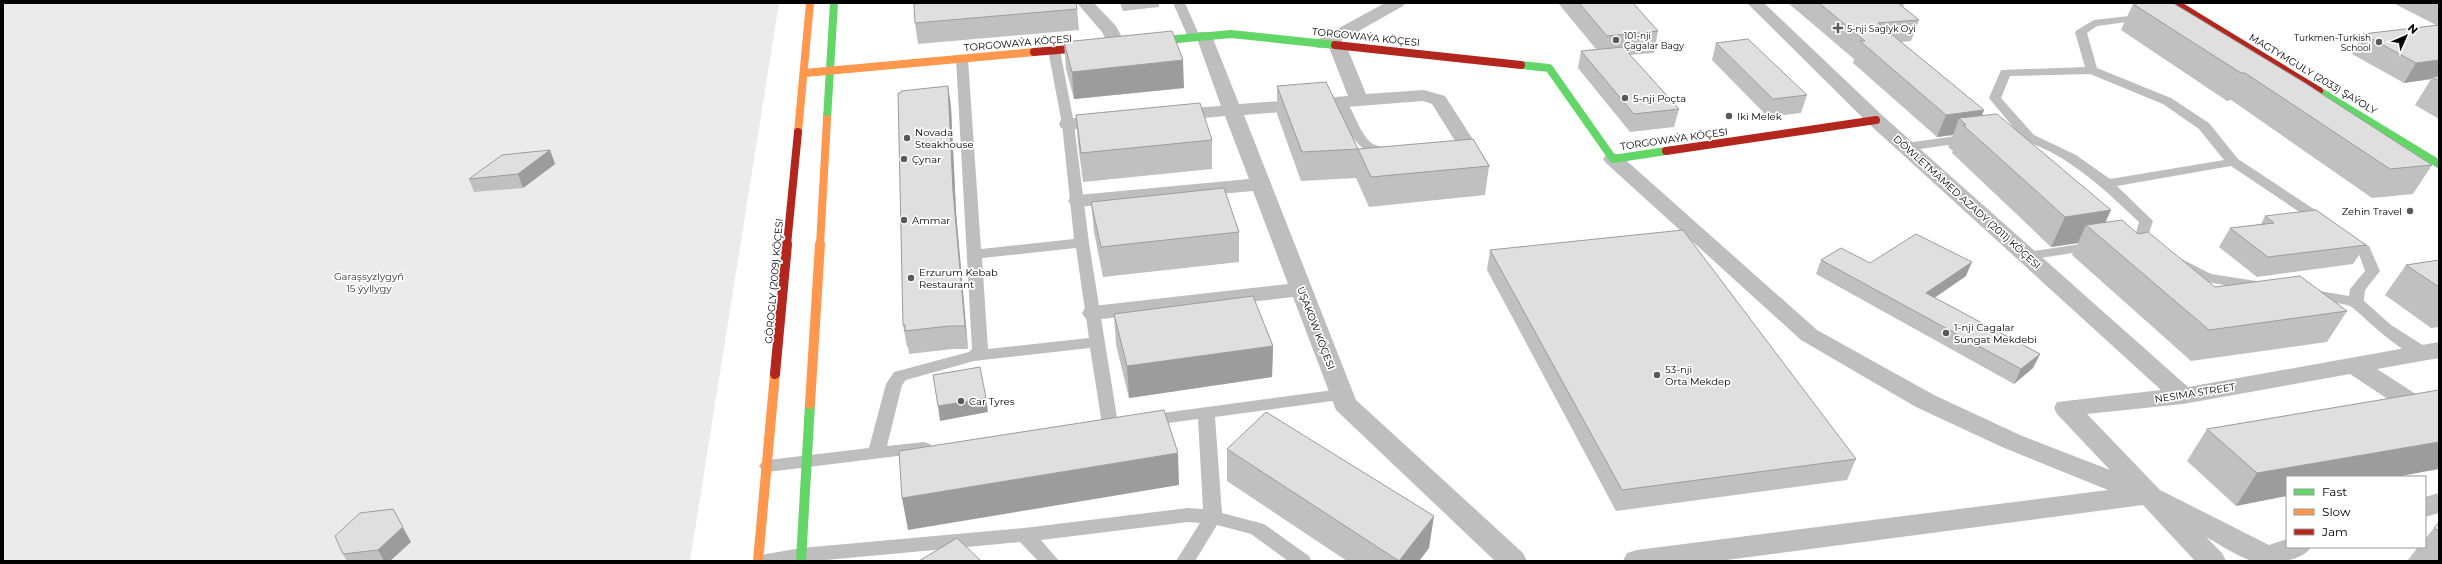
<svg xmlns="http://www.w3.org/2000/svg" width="2442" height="564" viewBox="0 0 2442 564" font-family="Montserrat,sans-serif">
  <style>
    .green { fill: #ebebeb }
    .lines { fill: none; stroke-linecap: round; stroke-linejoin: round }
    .lane { fill: #bebebe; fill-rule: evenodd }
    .street { fill: #bebebe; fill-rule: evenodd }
    .fast-far1 { stroke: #63d668; stroke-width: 8 }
    .fast { stroke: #63d668; stroke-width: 10 }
    .slow-far1 { stroke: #ff974d; stroke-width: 8 }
    .slow { stroke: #ff974d; stroke-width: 10 }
    .jam-far1 { stroke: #b3261e; stroke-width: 8 }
    .jam { stroke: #b3261e; stroke-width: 10 }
    .wall { fill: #c0c0c0 }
    .shaded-wall { fill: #9c9c9c }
    .building { fill: #dfdfdf; stroke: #9c9c9c }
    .poi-dot { fill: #595959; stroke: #fff; stroke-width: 1.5 }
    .labels { text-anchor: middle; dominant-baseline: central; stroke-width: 3.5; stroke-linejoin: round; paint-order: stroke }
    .far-poi-label { font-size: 9px; fill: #000; stroke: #fff; text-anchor: start }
    .street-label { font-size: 10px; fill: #000; stroke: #fff }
    .poi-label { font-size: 10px; fill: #000; stroke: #fff; text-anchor: start }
    .park-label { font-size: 10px; fill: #323232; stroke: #fff }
  </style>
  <rect width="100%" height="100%" fill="#fff"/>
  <polygon class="green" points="3,3 779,3 690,561 3,561"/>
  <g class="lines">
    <g class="lane">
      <polygon points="1173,3 1185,3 1200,37 1198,39 1194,40 1188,37"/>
      <path d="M2146,14L2152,17L2150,19L2097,26L2087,33L2097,68L2171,98L2209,123L2238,159L2329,219L2331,222L2329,225H2319L2231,166L2117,186L2153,221L2146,242L2123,244L2121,241L2123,238L2135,236L2139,222C2105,190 2072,158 2028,142C2019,139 2009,141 2000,139L1999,136L2000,133H2018L1989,98L2001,70L2085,67L2075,32L2077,30L2094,20ZM2090,74L2163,104L2199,129L2224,160L2110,179L2076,155L2034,135L2001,98L2010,76Z"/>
      <path d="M1054,46L1060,50L1074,124L1089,243L1118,424L1116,428L1110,430L1104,428L1102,424L1090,348L974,361L906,380L902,385L887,446L924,442L930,444L933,448L930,452L768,472L762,470L759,466L762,462L768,460L869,448L886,384L894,372L969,352L972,349L956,59L958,56L962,55L968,59L981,249L1074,239L1062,124L1048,50ZM1076,248L1089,338L988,349L982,258Z"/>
      <path d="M1340,97C1352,100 1358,135 1373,144C1379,147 1386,147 1392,148L1394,151L1392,154C1358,162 1345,125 1334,101Z"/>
      <polygon points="1971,134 1976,135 1977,138 1976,141 1906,151 1899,147 1906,143"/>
      <path d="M2348,234L2369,246L2380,271L2365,290L2364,301L2391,325L2429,349L2431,353L2429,357C2408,362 2369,321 2353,308C2342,299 2308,306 2300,294L2308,289L2349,296L2350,289L2365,271L2358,251L2341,238Z"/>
      <polygon points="2094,242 2101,246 2099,249 2027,260 2020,256 2027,252"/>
      <polygon points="2178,257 2211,274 2263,282 2271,287 2263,292 2202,281 2173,264 2171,261"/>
      <polygon points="1341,389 1347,391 1349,395 1347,399 1215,417 1222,513 1264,524 1309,556 1311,561 1288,561 1251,534 1217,525 1195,561 1176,561 1200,523 1188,522 1041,540 1059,561 1038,561 1020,542 815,561 753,561 755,556 801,548 1024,528 1188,508 1203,509 1198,419 1146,426 1140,424 1138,420 1140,416"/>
    </g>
    <g class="street">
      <polygon points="1077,3 1094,3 1116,26 1126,45 1123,49 1111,49 1102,32"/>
      <polygon points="1385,3 1405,3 1403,6 1341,41 1346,45 1366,94 1424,90 1445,96 1490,166 1487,170 1480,172 1473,170 1432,104 1423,101 1244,115 1356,400 1523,553 1527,561 1495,561 1336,410 1293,297 1093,320 1085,318 1082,313 1085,308 1093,306 1288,284 1253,191 1078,207 1071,205 1068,201 1071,197 1078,195 1249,179 1225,116 1173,121 1166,119 1164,115 1166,111 1173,109 1221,106 1196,36 1198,32 1210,32 1212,36 1239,104 1348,96 1329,47 1317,48 1314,44 1317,40"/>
      <path d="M1747,3H1764L1883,116L2188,387L2439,342V358L2377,369L2439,409V430L2430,427L2350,374L2183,404L2087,414L2160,490L2269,545L2287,539V547H2311C2303,562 2270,564 2253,561C2240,558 2219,544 2206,537L2222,553L2226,561H2195L2143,505L1719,561H1623L1627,553L1637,550L2108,490L2002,447L1916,407L1801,340L1606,163L1603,159L1606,155L1613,153L1620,155L1817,330L1934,395L2020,435L2110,470L2057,414L2054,408L2057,402L2161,390L1869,124Z"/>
      <polygon points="1106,114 1113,116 1115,120 1113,124 1068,130 1061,128 1059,124 1061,120"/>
      <polygon points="2439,493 2439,513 2425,517 2425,497"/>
    </g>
    <g class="fast-far1">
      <polyline points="1145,42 1231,34 1335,45"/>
      <polyline points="1521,65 1549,68 1613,159 1666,151"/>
      <polyline points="2319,91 2439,164"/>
      <polyline points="827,119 834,3"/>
    </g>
    <polyline class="fast" points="801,561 810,404"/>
    <g class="slow-far1">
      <polyline points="805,73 1034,52"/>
      <polyline points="798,132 810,3"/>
      <polyline points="820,245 827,119"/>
    </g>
    <g class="slow">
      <polyline points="810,404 820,244"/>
      <polyline points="758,561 775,374"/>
    </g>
    <g class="jam-far1">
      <polyline points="2175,3 2319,91"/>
      <polyline points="1335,45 1521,65"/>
      <polyline points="1034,52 1094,47"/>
      <polyline points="1666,151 1876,120"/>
      <polyline points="787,245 798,132"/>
    </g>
    <polyline class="jam" points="775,374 787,244"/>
  </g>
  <g class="wall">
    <polygon points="1120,3 1159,3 1159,7 1123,11"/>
    <polygon points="1558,3 1633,3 1658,31 1654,53 1630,55 1679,109 1674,127 1630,132 1578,68 1581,51 1596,49"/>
    <polygon points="1788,3 1904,3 1903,7 1919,20 1911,41 1901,42 1984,110 1981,116 2111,210 2105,223 2138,234 2215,287 2347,311 2327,342 2191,361 2072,255 2078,243 2051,247 1952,153 1953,151 1948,147 1953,135 1937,137 1853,63 1854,59"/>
    <polygon points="2393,3 2439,3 2439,119 2415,105 2431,79 2404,83 2352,54 2363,34 2436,25"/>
    <polygon points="2133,4 2432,165 2413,194 2372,198 2231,100 2227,101 2121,30"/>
    <polygon points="1077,9 1079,30 918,44 915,23"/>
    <polygon points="1064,42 1184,88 1074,99 1066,69"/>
    <polygon points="1716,43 1807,95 1801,113 1768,117 1712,60"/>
    <polygon points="948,86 951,107 956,212 968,349 953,349 909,354 908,347 907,347 903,325"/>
    <polygon points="1277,86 1358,149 1489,166 1485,195 1369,207 1356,178 1301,181 1277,114"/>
    <polygon points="1076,115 1212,140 1212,169 1083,182 1078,144"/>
    <polygon points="550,150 555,164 523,188 474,192 469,179"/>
    <polygon points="1091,202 1239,232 1239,262 1103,277 1094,232"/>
    <polygon points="2265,216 2366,245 2353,264 2257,277 2219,247 2230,228 2261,224"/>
    <polygon points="1490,250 1856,459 1847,480 1616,511 1487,270"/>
    <polygon points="1821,260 1870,263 1966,276 1935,298 2040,354 2033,368 2014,384 1816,274"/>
    <polygon points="2439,260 2439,327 2431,328 2385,295 2406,265"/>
    <polygon points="1114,314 1273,346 1272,377 1129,398 1116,345"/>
    <polygon points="2439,390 2236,506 2187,461 2207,429"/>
    <polygon points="1227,449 1429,548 1419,561 1347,561 1227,481"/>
    <polygon points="2439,522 2439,561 2409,561 2408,560 2418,547 2425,547 2425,539"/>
    <polygon points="411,542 390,561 347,561 343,554"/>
  </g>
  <g class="shaded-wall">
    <polygon points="1183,60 1184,88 1074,99 1072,72"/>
    <polygon points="2439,60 2439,78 2432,77 2431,79 2404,83 2416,63"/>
    <polygon points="948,86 951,107 956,212 968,349 965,326 953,191"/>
    <polygon points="1984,110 1975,132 1959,118 1953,135 1937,137 1946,115"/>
    <polygon points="550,150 555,164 523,188 518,174"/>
    <polygon points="2111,210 2099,236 2086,225 2078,243 2051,247 2065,217"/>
    <polygon points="1972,262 1966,276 1920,307 1926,293"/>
    <polygon points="1273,346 1272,377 1129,398 1127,366"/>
    <polygon points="2040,354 2033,368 2014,384 2021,369"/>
    <polygon points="986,398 988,412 940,421 938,406"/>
    <polygon points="2439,442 2439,469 2396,477 2287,477 2287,496 2236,506 2257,473"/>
    <polygon points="1178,453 1179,485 908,530 902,498"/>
    <polygon points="393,509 411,542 390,561 384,561 378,550"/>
    <polygon points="1434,516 1429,548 1419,561 1399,561"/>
  </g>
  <g class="building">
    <polygon points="924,3 1076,3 1077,9 915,23 914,4"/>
    <polygon points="1579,3 1633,3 1658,31 1607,36"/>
    <polygon points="1819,3 1898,3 1919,20 1878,23 1984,110 1946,115 1860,41 1865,41"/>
    <polygon points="2143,3 2173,3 2305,83 2432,165 2390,169 2245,73 2241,73 2133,4"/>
    <polygon points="2439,25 2439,60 2416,63 2363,34"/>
    <polygon points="1172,31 1183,60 1072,72 1064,42"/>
    <polygon points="1748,39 1807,95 1773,99 1716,43"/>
    <polygon points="1623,47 1679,109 1634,114 1581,51"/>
    <polygon points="2439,76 2439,81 2432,77"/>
    <polygon points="1326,82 1358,149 1302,152 1277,86"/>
    <polygon points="948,86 953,191 965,326 949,326 905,331 905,325 903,325 898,93 901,93 901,91"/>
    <polygon points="1200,103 1212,140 1081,153 1076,115"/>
    <polygon points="1997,114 2111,210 2065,217 1963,125 1966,125 1959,118"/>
    <polygon points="1473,139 1489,166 1371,177 1358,149"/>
    <polygon points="550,150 518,174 469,179 502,155"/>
    <polygon points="1224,188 1239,232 1101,247 1091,202"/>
    <polygon points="2316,210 2366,245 2268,257 2230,228 2274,223 2265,216"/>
    <polygon points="2122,220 2138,234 2148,232 2215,287 2300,276 2347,311 2209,330 2086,225"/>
    <polygon points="1683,230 1856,459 1622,490 1490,250"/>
    <polygon points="1916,234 1972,262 1926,293 2040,354 2021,369 1821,260 1841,248 1870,263"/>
    <polygon points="2439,260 2439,287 2406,265"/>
    <polygon points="1253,296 1273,346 1127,366 1114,314"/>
    <polygon points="980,367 986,398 938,406 933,375"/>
    <polygon points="2439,390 2439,442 2257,473 2207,429"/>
    <polygon points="1164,410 1178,453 902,498 899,451"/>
    <polygon points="1266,412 1434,516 1399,561 1227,449"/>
    <polygon points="393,509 403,527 378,550 343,554 335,536 360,513"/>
    <polygon points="2439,522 2439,531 2434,528"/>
    <polygon points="957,538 981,561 919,561"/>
  </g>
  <g class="poi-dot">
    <path d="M1836 22h4v4h4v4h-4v4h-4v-4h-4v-4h4z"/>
    <circle cx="1616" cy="40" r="4"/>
    <circle cx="2379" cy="42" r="4"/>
    <circle cx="1625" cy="98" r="4"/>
    <circle cx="1729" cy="116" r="4"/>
    <circle cx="907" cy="138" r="4"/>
    <circle cx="904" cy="159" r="4"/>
    <circle cx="2410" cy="211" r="4"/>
    <circle cx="904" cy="220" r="4"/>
    <circle cx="911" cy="278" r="4"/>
    <circle cx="1946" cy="333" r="4"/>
    <circle cx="1657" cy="375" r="4"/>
    <circle cx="961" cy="401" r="4"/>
  </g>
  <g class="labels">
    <g class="far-poi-label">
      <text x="1847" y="28">5-nji Saglyk Oyi</text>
      <text x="1624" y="35">101-nji<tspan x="1624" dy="10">Çagalar Bagy</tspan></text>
      <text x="2371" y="37" text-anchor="end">Turkmen-Turkish<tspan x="2371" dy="10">School</tspan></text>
    </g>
    <g class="street-label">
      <text transform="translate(1366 37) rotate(6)">TORGOWAÝA KÖÇESI</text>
      <text transform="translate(1018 43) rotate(-5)">TORGOWAÝA KÖÇESI</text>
      <text transform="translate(2313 74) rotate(31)">MAGTYMGULY (2033) ŞAÝOLY</text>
      <text transform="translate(1674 139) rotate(-8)">TORGOWAÝA KÖÇESI</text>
      <text transform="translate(1967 202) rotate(42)">DÖWLETMÄMED AZADY (2011) KÖÇESI</text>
      <text transform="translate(774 281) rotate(-85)">GÖROGLY (2009) KÖÇESI</text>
      <text transform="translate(1316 328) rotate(69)">UŞAKOW KÖÇESI</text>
      <text transform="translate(2195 393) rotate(-9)">NESIMA STREET</text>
    </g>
    <g class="poi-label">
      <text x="1633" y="98">5-nji Poçta</text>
      <text x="1737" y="116">Iki Melek</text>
      <text x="915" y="132">Novada<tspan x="915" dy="12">Steakhouse</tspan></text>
      <text x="912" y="159">Çynar</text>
      <text x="2402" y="211" text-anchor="end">Zehin Travel</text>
      <text x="912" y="220">Ammar</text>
      <text x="919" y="272">Erzurum Kebab<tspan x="919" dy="12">Restaurant</tspan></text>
      <text x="1954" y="327">1-nji Cagalar<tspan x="1954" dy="12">Sungat Mekdebi</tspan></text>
      <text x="1665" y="369">53-nji<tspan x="1665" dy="12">Orta Mekdep</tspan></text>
      <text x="969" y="401">Car Tyres</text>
    </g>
    <g class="park-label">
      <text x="369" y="276">Garaşsyzlygyň<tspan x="369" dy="12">15 ýyllygy</tspan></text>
    </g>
  </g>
  <rect width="2442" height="564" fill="none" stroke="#000000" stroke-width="8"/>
  <rect x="2286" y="476" width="140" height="72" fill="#ffffff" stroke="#999999"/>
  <rect x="2294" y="489" width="20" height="6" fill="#63d668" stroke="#999999"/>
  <text x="2322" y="496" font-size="12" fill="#000000">Fast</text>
  <rect x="2294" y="509" width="20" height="6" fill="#ff974d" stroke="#999999"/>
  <text x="2322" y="516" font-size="12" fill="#000000">Slow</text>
  <rect x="2294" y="529" width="20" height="6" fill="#b3261e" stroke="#999999"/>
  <text x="2322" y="536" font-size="12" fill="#000000">Jam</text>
  <g transform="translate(2406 36) rotate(45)" stroke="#ffffff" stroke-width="3" paint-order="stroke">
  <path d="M0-3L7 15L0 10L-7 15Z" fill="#000000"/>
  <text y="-6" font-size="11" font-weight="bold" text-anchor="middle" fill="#000000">N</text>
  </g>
</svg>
